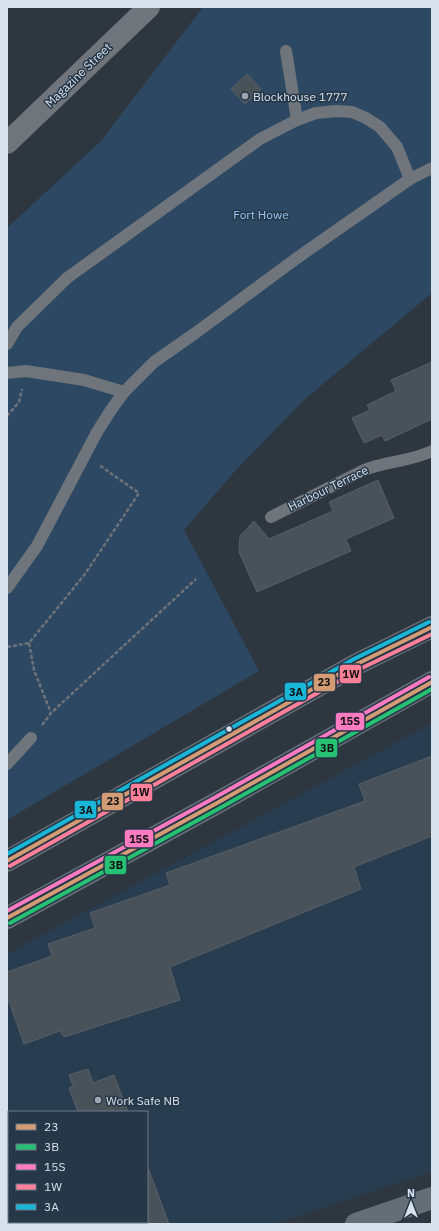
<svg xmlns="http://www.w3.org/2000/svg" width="439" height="1231" viewBox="0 0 439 1231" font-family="'IBM Plex Sans',sans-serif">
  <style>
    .built { fill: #293d50; fill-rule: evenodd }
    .green { fill: #2c4862 }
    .building { fill: #4a5259; stroke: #575e65 }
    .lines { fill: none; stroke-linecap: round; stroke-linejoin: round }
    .path { stroke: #6e737a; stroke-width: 2.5; stroke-dasharray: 4 2; stroke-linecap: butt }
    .service { stroke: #6f757b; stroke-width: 12 }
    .minor { stroke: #6f757b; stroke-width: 22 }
    .secondary { stroke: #656e76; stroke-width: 22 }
    .primary { stroke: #646d75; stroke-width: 22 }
    .bus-1-casing { stroke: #263747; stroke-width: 7 }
    .bus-2-casing { stroke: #263747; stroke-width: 7 }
    .bus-3-casing { stroke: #263747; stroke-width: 7 }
    .bus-4-casing { stroke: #263747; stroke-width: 7 }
    .bus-5-casing { stroke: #263747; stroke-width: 7 }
    .bus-1 { stroke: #d39c74; stroke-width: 4 }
    .bus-2 { stroke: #26c172; stroke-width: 4 }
    .bus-3 { stroke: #fe7ac1; stroke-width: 4 }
    .bus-4 { stroke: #ff8098; stroke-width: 4 }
    .bus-5 { stroke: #1ab6d8; stroke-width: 4 }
    .poi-dot { fill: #9ca6b0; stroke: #263747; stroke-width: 1.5 }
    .bus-dot { fill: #d8e2ed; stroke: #263747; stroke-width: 1.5 }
    .labels { text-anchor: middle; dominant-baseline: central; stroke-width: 3; stroke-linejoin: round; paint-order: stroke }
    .street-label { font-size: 12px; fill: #d8e2ed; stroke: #263747 }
    .poi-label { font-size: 12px; fill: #d8e2ed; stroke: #263747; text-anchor: start }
    .park-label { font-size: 12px; fill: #96c8f8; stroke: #263747 }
    .line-badge { stroke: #263747; stroke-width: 1.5 }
    .pale-badge-label { font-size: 11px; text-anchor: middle; font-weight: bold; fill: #111 }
  </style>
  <rect width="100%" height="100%" fill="#2e373f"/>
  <path class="built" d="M432,723V1172L274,1224H7V954ZM9,1112H147V1222H9Z"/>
  <polygon class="green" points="203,7 432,7 432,293 304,400 235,471 184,530 259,671 7,820 7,228 101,141"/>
  <g class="building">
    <polygon points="247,74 261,89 245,104 231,89"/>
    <polygon points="432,362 432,419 385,441 382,435 364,443 352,418 370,410 367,405 396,391 391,380"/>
    <polygon points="378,480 394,518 346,539 351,551 257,592 239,552 240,536 254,521 269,539 333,511 329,502"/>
    <polygon points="432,756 432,836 354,867 361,889 170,967 180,1000 64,1037 60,1031 24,1044 7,996 7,972 52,956 48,944 95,928 90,913 170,885 166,873 365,801 359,784"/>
    <polygon points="88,1069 93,1083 114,1075 128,1112 78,1112 69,1088 73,1086 69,1075"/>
    <polygon points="147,1170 149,1170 169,1224 147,1224"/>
  </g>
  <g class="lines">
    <g class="path">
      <polyline points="7,416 19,402 22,389"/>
      <polyline points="29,643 34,670 51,713"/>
      <polyline points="7,647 29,643 85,574 139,493 99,465"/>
      <polyline points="42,725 51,713 196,579"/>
      <polyline points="7,1172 9,1171"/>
      <polyline points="7,1218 9,1218"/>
    </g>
    <g class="service">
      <polyline points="286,51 297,120"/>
      <polyline points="7,344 17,327 67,278 260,139 297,120 316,113 336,111 352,112 366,118 380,127 397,147 410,179"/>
      <polyline points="7,373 26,371 84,380 124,392"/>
      <path d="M271,517L362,471C384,461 410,462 432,451"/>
      <polyline points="7,588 37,546 97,432 111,410 124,392 154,362 194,334 297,258 410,179 432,168"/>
      <polyline points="7,764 31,738"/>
    </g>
    <polyline class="minor" points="7,143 149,7"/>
    <polyline class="secondary" points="356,1224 432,1198"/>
    <g class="primary">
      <polyline points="7,861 357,664 432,627"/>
      <polyline points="7,918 217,803 432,682"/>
    </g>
    <g class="bus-1-casing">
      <g id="bus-1">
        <polyline points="7,861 357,664 432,627"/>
        <polyline points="7,918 217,803 432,682"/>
      </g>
    </g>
    <g class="bus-2-casing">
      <polyline id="bus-2" points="10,923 220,808 432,689"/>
    </g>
    <g class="bus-3-casing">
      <polyline id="bus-3" points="7,911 214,798 429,677"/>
    </g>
    <g class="bus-4-casing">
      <polyline id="bus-4" points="10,866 360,669 432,634"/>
    </g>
    <g class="bus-5-casing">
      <polyline id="bus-5" points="7,854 354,659 429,622"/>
    </g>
    <use href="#bus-1" class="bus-1"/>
    <use href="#bus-2" class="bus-2"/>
    <use href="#bus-3" class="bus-3"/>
    <use href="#bus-4" class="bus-4"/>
    <use href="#bus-5" class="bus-5"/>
  </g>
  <g class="poi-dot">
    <circle cx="245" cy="96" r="4"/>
    <circle cx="98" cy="1100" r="4"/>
  </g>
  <circle class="bus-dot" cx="229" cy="729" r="3.5"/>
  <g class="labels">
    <g class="street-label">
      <text transform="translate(78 75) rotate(-44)">Magazine Street</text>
      <text transform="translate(328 488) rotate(-26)">Harbour Terrace</text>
    </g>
    <g class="poi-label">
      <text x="253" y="96">Blockhouse 1777</text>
      <text x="106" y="1100">Work Safe NB</text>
    </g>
    <g class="park-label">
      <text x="261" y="214">Fort Howe</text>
    </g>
  </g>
  <g class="line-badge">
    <rect x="339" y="664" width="23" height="20" rx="4" fill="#ff8098"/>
    <rect x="313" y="673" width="23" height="19" rx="4" fill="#d39c74"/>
    <rect x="284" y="682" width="23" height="19" rx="4" fill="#1ab6d8"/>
    <rect x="335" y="712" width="30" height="19" rx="4" fill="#fe7ac1"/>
    <rect x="315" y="738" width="23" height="20" rx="4" fill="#26c172"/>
    <rect x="130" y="783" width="23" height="19" rx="4" fill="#ff8098"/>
    <rect x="101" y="792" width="23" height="19" rx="4" fill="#d39c74"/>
    <rect x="74" y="800" width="23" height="19" rx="4" fill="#1ab6d8"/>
    <rect x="124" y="829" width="30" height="19" rx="4" fill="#fe7ac1"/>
    <rect x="104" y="855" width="23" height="20" rx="4" fill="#26c172"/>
  </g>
  <g class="pale-badge-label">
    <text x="351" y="678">1W</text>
    <text x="324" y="686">23</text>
    <text x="296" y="696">3A</text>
    <text x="350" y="725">15S</text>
    <text x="327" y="752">3B</text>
    <text x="141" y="796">1W</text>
    <text x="113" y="805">23</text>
    <text x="86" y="814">3A</text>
    <text x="139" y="843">15S</text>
    <text x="116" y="869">3B</text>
  </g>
  <rect width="439" height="1231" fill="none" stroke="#d8e2ed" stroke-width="16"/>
  <rect x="8" y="1111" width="140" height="112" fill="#263747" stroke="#6d7b89"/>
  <rect x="16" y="1124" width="20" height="6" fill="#d39c74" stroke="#6d7b89"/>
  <text x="44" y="1131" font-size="12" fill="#d8e2ed">23</text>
  <rect x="16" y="1144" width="20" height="6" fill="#26c172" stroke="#6d7b89"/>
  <text x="44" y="1151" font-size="12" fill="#d8e2ed">3B</text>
  <rect x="16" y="1164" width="20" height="6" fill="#fe7ac1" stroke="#6d7b89"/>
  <text x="44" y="1171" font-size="12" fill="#d8e2ed">15S</text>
  <rect x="16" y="1184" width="20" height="6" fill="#ff8098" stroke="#6d7b89"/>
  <text x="44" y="1191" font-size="12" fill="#d8e2ed">1W</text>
  <rect x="16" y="1204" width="20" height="6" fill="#1ab6d8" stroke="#6d7b89"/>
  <text x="44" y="1211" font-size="12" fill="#d8e2ed">3A</text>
  <g transform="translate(411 1203)" stroke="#263747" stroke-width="3" paint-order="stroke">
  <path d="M0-3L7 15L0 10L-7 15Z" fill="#d8e2ed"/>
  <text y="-6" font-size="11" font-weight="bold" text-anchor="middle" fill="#d8e2ed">N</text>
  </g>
</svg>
